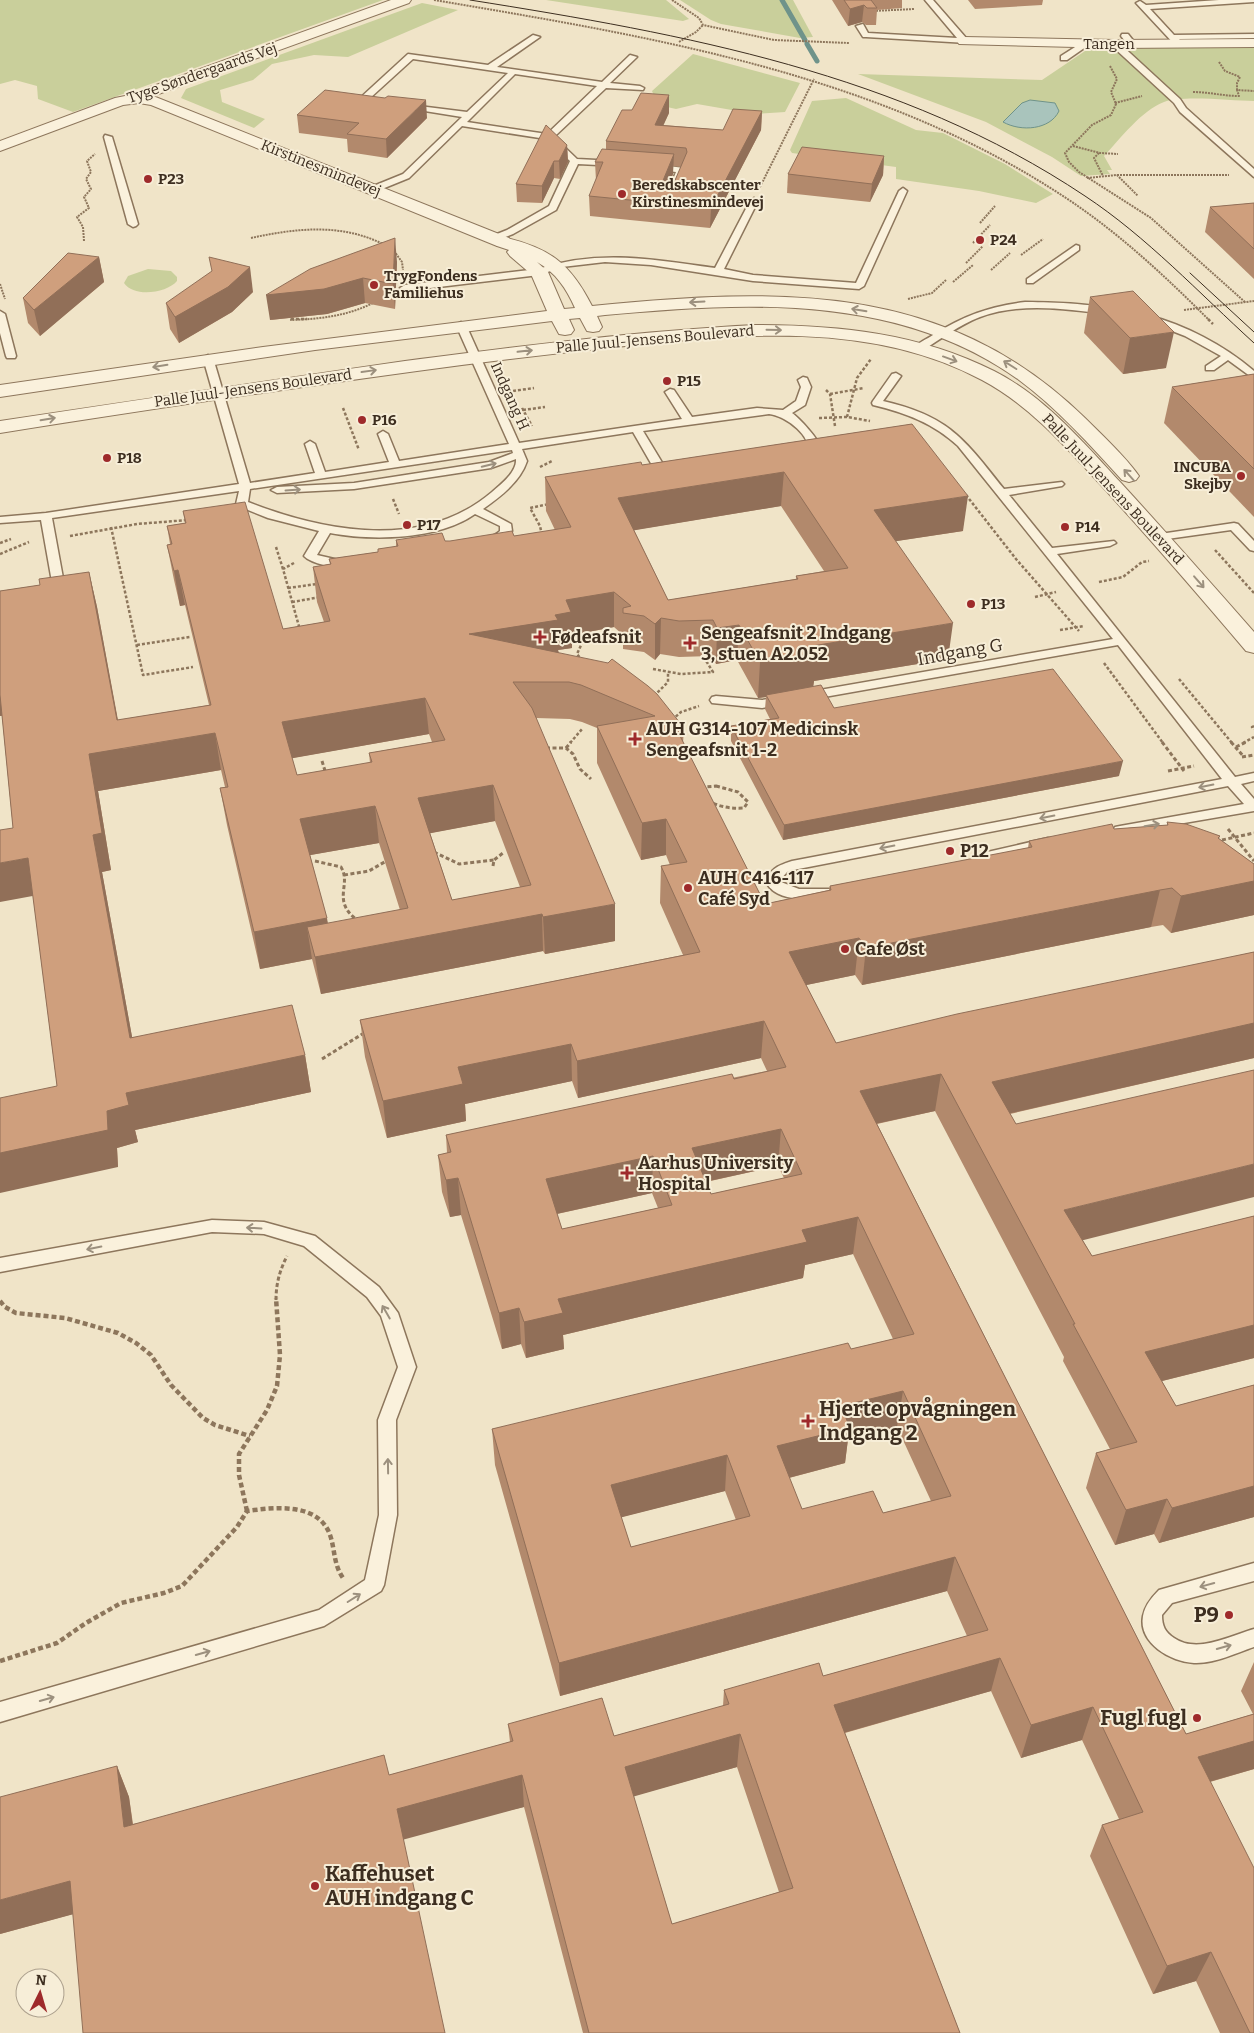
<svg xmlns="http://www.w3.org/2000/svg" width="1254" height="2033" viewBox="0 0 1254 2033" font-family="Bitter,serif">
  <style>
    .green { fill: #c9cf9b }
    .water { fill: #a9c4bc; stroke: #6f938a }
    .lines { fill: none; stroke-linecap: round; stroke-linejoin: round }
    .stream { stroke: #6f938a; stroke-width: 5 }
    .service-casing { stroke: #8d765c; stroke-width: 3 }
    .minor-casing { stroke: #8d765c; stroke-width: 2 }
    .tertiary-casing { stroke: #8d765c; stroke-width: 2 }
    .path-far3 { stroke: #8d765c; stroke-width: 2; stroke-dasharray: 2 1; stroke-linecap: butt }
    .path-far2 { stroke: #8d765c; stroke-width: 2.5; stroke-dasharray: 3 2; stroke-linecap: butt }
    .path-far1 { stroke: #8d765c; stroke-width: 3; stroke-dasharray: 4 2.5; stroke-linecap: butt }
    .path { stroke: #8d765c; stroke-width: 4.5; stroke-dasharray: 5 3; stroke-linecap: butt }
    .service { fill: #faf1dc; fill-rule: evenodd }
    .minor { fill: #faf1dc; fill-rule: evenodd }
    .tertiary { fill: #faf1dc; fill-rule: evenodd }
    .tram { stroke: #3d2e20; stroke-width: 1 }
    .wall { fill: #b2896c; fill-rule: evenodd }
    .shaded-wall { fill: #916f58 }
    .building { fill: #cf9f7d; stroke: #916f58; fill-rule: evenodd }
    .oneway { stroke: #9c907e }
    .poi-dot { fill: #9e2a2b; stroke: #f7eed8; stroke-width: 2 }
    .labels { text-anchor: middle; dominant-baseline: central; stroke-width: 4; stroke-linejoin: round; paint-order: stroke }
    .far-street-label { font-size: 15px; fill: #3d2e20; stroke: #f7eed8 }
    .far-poi-label { font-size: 15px; font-weight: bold; fill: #3d2e20; stroke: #f7eed8; text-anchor: start }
    .poi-label { font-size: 18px; font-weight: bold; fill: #3d2e20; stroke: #f7eed8; text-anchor: start }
    .street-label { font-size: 18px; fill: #3d2e20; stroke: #f7eed8 }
    .near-poi-label { font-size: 21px; font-weight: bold; fill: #3d2e20; stroke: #f7eed8; text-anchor: start }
  </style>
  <rect width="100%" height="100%" fill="#f0e4c8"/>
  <g class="green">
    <polygon points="0,0 383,0 73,112 38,99 37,86 15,80 0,84"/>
    <polygon points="546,0 666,0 689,19 683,21"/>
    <polygon points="680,0 793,0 813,37 800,38 721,24 711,20"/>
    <polygon points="422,3 458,10 348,57 314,55 272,64 253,80 220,90 222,102 265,119 254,128 181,98 186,89"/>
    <path d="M1254,46V101C1232,101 1183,95 1164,102C1142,110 1120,139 1104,156L1112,170H1107L1110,174L1081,176L1052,157L986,122L858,74L1042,80L1091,47Z"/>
    <polygon points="693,54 800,83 785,112 755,114 697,104 676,109 658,105 652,91"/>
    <polygon points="846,98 916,130 943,133 1005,164 1053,194 1036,203 979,191 896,179 896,167 792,153 790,150 812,101"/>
    <path d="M148,269L171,271L177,277V281C167,293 134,298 124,283L128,276Z"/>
  </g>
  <path class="water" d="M1030,100L1055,103L1059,111C1050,130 1021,132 1003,122L1022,103Z"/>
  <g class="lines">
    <g class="stream">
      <polyline points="782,0 805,40"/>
      <polyline points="807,44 817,61"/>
    </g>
    <g class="service-casing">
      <g id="service">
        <polygon points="925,0 933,0 967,39 967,43 866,37 863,37 856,26 863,24 868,33 957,38"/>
        <polygon points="1219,0 1254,0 1254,2 1150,9 1174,35 1254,34 1254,38 1179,39 1183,44 1176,46 1136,3 1140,1 1146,5"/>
        <polygon points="1122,34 1128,34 1136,44 1135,46 1129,46 1121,36"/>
        <path d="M533,35L540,37L497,67L602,82L630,55L637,57L610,83L640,86L644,88L643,90L606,88L554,137L577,159L615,161L619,164L618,166L578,164L556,210L513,234L495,241L490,238L492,236L507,230L549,206L570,161L546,139L462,126L409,178L377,191H371V187L403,174L462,117L406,108H403V104L467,112L508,73L413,59L369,99L379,100V104L360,102V98L408,54L488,65ZM515,74L597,86L547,134L467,122Z"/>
        <polygon points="1083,42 1090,44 1067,60 1061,60 1061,56"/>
        <polygon points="1112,42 1118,42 1180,99 1186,108 1254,169 1254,177 1180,112 1174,103 1112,46"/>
        <polygon points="105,135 112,137 138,224 136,226 133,227 128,224 104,137"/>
        <polygon points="653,164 684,168 685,170 677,189 671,189 670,187 676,172 650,169 649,167"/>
        <path d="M903,188L907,191L864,286L859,289L753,281L651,265L605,262L562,267L539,275L405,291L400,288L405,285L538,269C598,249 653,259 715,268L750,201L754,198L758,201L724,269L753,275L856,283L899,191Z"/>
        <polygon points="1076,245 1079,246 1079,250 1033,283 1027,283 1027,279"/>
        <path d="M1025,302C1040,302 1102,303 1112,311L1107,314C1065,309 1020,302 980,317C959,325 941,339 923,350L919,351L914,348C919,342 927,339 933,335C963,316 990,306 1025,302Z"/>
        <polygon points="0,311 5,314 16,356 15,358 7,358 6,356 0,333"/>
        <path d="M1147,315C1185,325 1224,345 1254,371V379L1228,360L1214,370H1206V366L1221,356L1185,336L1144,320V316Z"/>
        <path d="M461,322L466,325L519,443L682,419L665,392L670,389L674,390L692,417L757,408L783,410L796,401L801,387L798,380L803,377L807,378L811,387L805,405L792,413C799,418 819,439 820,447C820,451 818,455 816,458H808L807,456C815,437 786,416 769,414L643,431L672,479L666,482L660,479L633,432L522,449L527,461C520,482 501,496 483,509L511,524L512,531C505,540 496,548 485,545L483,543C487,537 495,536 500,531V526L475,514C438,540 372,541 330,533L317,555L352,563L354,565C346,572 311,564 304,556L319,531L268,518L238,506L236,504L239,491L52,518L63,578H72L78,582C72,588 58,588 52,582L41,520L0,523V517L46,513L239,484L203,358L208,355L213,358L250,483L315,473L305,444L310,441L315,444L325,472L389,462L378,434L383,431L388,434L399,461L509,444L456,325ZM512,450L513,453L489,462L354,483L277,487L271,490L277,493L354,489L491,468L516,459C517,472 501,484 492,492C423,551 325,532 248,502L250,489Z"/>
        <path d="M896,373L901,376L883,401C949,416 964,439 1004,489L1062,482L1064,484L1062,486L1009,495L1052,548L1114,541L1116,543L1110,546L1057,554L1235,777L1254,773V781L1241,784L1254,799V811L1120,834L1115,833L1113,830L1115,827L1120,826L1244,804L1228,786L793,870L787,872L781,879V882L799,889H831L833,892L831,895C813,900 779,903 767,884C767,869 780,865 792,861L1222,779L1118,645L762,708L712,703L710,700L712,697L716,696L762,700L1113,639L958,446C933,423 906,413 873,405L872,403L873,401L892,374Z"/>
        <polygon points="1234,523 1238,524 1254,541 1254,551 1250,550 1231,530 1160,540 1154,537 1160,534"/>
        <polygon points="1048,838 1053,839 1055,842 1053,845 988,860 983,859 981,856 983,853"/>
        <polygon points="212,1220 264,1222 315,1236 379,1287 398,1313 416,1367 396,1420 397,1515 384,1585 381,1591 324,1626 0,1722 0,1702 319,1610 365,1580 379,1515 378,1420 398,1367 381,1316 367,1297 304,1246 264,1234 212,1232 0,1272 0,1258"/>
        <path d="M1254,1563V1581L1172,1603L1162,1615C1162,1626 1165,1632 1174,1638C1197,1654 1230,1636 1254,1629V1647C1236,1653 1214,1664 1194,1663C1171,1662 1138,1643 1143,1616C1145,1605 1152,1597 1159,1590Z"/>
      </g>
    </g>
    <g class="minor-casing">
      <g id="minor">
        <polygon points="391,0 411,0 409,3 153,96 509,238 511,242 509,246 497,246 151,105 139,103 123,105 0,151 0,141 115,98 135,94 145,89"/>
        <polygon points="964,37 1115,40 1254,39 1254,47 1115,48 959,44 957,41 959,38"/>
      </g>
    </g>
    <g class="tertiary-casing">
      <g id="tertiary">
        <path d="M503,237C550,248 570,263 592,306C775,288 944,280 1085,418C1103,436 1124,455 1139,476L1136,480L1129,482L1122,480C1090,445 1057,408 1019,380C898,293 746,302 605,315L597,316L602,327L599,331L593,332L587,331L580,318L569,319L574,330L571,334L565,335L559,334L552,321L315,350L0,397V385L263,347L547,311L531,274L510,256L507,252L509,250L497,246L495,242L497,238ZM537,262C556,273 566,288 575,308L564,309L548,272Z"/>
        <path d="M755,325C837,325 919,333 994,371C1044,396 1083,442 1121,483C1166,532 1210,582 1254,632V653L1246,651C1201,598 1156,546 1110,495C1071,453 1033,407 982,380C870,320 737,334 616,347C549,354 483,362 417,371C278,390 139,411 0,433V421C135,400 270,380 405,361C521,346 638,331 755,325Z"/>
      </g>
    </g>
    <g class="path-far3">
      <path d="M434,0C653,37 877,73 1066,198C1119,233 1165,276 1210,321"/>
      <polyline points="672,0 699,18 703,25 774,40 849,43"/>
      <polyline points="873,11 914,9"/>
      <polyline points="679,42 696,32 703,25"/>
      <polyline points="1219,62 1225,71 1240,77 1237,83 1237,90"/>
      <polyline points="1110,66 1117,79 1111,92 1116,104 1111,115 1092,125 1065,153 1069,162 1079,172 1151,218 1245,302"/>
      <path d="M1193,92C1209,92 1223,96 1239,96L1237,90L1254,91"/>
      <polyline points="1115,103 1142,96"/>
      <polyline points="1073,146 1100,153 1118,154"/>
      <polyline points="1099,153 1094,158 1103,176"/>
      <polyline points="1117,175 1229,175"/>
      <polyline points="1087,178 1117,175 1138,196"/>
      <polyline points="760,187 814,79"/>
      <polyline points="980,223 995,206"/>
      <path d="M251,238C297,228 342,223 385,245"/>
      <polyline points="84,241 83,227 77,217 89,208 84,197 91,189 86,179 91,172 87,161 95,154"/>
      <polyline points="973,243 990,225"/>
      <polyline points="394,251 402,262 403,270"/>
      <polyline points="1021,255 1043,239"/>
      <polyline points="966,263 983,246"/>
      <polyline points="991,270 1010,253"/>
      <polyline points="953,282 973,265"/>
      <polyline points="0,284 5,299"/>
      <polyline points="908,299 932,293 946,280"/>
      <polyline points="1184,310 1254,301"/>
      <path d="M294,313L291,320C320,319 347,316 373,303"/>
    </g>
    <g class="path-far2">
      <polyline points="291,319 307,319"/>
      <polyline points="1208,319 1213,324"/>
      <polyline points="826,390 830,394 835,426"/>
      <polyline points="513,391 534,388"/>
      <polyline points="830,394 864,388"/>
      <polyline points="343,408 359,450"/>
      <polyline points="522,408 532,426"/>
      <polyline points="523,410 545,407"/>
      <polyline points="847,417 857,378 871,359"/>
      <polyline points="819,418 847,417 870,421"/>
      <polyline points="540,467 552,461"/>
      <polyline points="966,495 1016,559 1079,631"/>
      <polyline points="393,499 399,514"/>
      <polyline points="111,527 143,675 193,667"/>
      <polyline points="542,535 540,526 530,508 549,504"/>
      <polyline points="70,536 137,524 188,520"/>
      <polyline points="0,543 11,539"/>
      <polyline points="276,547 283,569"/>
      <polyline points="1215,550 1254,593"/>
      <polyline points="0,554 29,542"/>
      <polyline points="294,563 283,569 300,630"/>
      <polyline points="1099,582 1123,577 1142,562 1149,561"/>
      <polyline points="288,588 317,584"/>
      <polyline points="1035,597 1056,592"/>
      <polyline points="292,602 321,597"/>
      <polyline points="1060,630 1084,626"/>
      <polyline points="574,634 582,643 577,654 581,659"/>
      <polyline points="137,645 190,637"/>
      <polyline points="1104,663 1163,743"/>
      <polyline points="653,669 681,674 713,672 703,656"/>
      <polyline points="1179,679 1232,743"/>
      <polyline points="654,696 668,682 668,673"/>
      <polyline points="672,720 681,712 699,706"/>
      <polyline points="1254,726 1252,727 1254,729"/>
      <polyline points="570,743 583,728"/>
      <polyline points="1243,743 1254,737"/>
    </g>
    <g class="path-far1">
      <polyline points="1162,742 1184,771"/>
      <polyline points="1231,742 1244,757"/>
      <polyline points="1236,747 1246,742"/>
      <polyline points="546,748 566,748 573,754 580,769 591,779"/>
      <polyline points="566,748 571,742"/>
      <polyline points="1242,757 1254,755"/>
      <polyline points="322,761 326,774"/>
      <polyline points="1168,771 1194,766"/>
      <path d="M716,786L738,792L748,802L744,808C728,809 715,806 702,797L700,790L705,787Z"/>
      <polyline points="1228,829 1254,861"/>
      <polyline points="1222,840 1254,833"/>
      <polyline points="434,852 459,864 494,860"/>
      <path d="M315,861L341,867C352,885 331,900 357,920"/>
      <polyline points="493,866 494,860 503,853"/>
      <polyline points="344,875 369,871 388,860"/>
      <polyline points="322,1059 364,1033"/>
      <path d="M276,1300C276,1283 280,1270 287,1256"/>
    </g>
    <g class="path">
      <polyline points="0,1301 5,1307 16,1313 65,1318 118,1333 136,1343 151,1355 171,1385 203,1418 215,1425 250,1436"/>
      <polyline points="247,1511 239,1475 239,1454 267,1410 277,1386 280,1355 276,1298"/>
      <path d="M0,1661L57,1643L86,1623L121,1603L164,1593L182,1586L237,1527L247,1511C276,1507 321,1502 331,1538C335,1552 334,1565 343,1578"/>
    </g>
    <use href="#service" class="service"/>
    <use href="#minor" class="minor"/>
    <use href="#tertiary" class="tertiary"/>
    <g class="tram">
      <path d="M470,0C684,34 901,73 1085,196C1147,237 1199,293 1254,343"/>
      <polyline points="1190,273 1254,332"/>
    </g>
  </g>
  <g class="wall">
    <polygon points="832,0 902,0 902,8 877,10 876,25 866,25 862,22 848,26"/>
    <polygon points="968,0 1043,0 1042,5 975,9"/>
    <path d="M762,111L761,130L710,228L590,216L589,196L596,181L595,162L606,149V141L669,113L663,125L723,130ZM673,166L681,167L673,185L668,187L673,174Z"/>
    <polygon points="297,115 427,118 387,158 348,152 347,139 299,133"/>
    <polygon points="567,145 568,162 560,179 554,178 542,203 517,202 516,184"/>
    <polygon points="884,156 883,175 870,202 787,193 788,174"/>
    <polygon points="1254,203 1254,279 1205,232 1210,207"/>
    <polygon points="99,257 104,282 40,336 28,323 23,298"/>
    <polygon points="397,262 395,309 365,303 327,314 270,320"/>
    <polygon points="253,292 232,312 179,343 170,329 166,303"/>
    <polygon points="1090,297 1166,368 1123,374 1084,333"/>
    <polygon points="1254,374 1254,517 1164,423 1172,387"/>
    <path d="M912,424L963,531L896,541L948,659L814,681L813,686L834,708L1119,776L783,840L731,741V726L770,719L765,709L766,697L758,698L737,660L716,664L711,656L679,657L660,654L655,660L644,652L623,649V635L614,627L572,635V648L558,650L559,653L684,728L683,743L765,904L829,890L830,886L1028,848L1029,841L1114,829L1167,825V822L1220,836L1219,839L1254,864V915L1171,933L1163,925L1151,927L862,985L855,975L806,985L836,1043L1254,952V1058L1010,1114L1092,1256L1254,1216V1358L1162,1381L1176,1406L1254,1385V1517L1159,1543L1154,1534L1115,1545L1086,1488L1096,1453L1110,1449L1063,1361L1064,1357L935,1111L877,1124L1186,1734L1253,1714L1241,1691L1254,1662V1769L1210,1782L1254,2033H1220L1196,1981L1153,1994L1090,1856L1102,1825L1119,1819L1082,1740L1021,1758L991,1691L845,1733L960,2033H583L524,1807L73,1914L0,1934L117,1766L129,1797L133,1824L389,1775L510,1742L508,1724L614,1736L723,1706L724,1690L823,1676L967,1636L947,1591L560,1696L495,1465L492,1429L851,1349L893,1339L853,1254L805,1265L803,1278L563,1335L564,1349L526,1358L521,1344L502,1349L461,1215L450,1217L442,1192L438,1155L447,1153L446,1135L767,1071L761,1058L578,1098L572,1081L465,1104L466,1121L387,1138L365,1057L360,1020L683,955L660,903L661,866L670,865L666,855L641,860L597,763V728L582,722L570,719L536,718L615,941L545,954L543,951L321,994L312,959L260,969L227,825L220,788L225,787L221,770L98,791L111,870L102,872L132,1037L305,1055L311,1092L135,1130L138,1142L117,1148L118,1167L57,1086L33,896L13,828L2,716H0V591L40,585L89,572L97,607L118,720L209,705L185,605L180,606L174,580L167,545L170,544L167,526L185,523L183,511L283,629L324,622L317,602L313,567L330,564L329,559L378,552V549L396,547V540L450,541L514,536L555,530L546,511L545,477L642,465ZM781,506L824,571L796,576V579L668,600L634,530ZM429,734L432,742L369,753L370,763L297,775L292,758ZM495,821L520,887L452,900L430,833ZM379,843L400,910L328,924L310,855ZM778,1166L784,1178L711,1194L706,1182ZM652,1193L658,1208L562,1229L557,1214ZM897,1427L931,1501L883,1513L802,1509L789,1478L845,1463L848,1439ZM725,1491L736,1520L631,1547L621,1517ZM737,1767L779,1892L672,1924L633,1796Z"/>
  </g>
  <g class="shaded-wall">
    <polygon points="864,5 862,22 848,26 850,9"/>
    <polygon points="669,95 669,113 655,144 655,125"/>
    <polygon points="426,100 427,118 387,158 386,139"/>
    <polygon points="762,111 761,130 710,228 711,208"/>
    <polygon points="567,145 568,162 560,179 559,161"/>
    <polygon points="674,154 673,174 662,203 662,183"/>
    <polygon points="884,156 883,175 870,202 872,184"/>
    <polygon points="554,161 554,178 542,203 542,186"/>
    <polygon points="395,238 397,262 395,309 393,284"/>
    <polygon points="99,257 104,282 40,336 34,310"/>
    <polygon points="250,267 253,292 232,312 179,343 175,317"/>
    <polygon points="363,278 365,303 327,314 270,320 266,295"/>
    <polygon points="1174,332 1166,368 1123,374 1130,338"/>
    <polygon points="784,472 781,506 618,533 618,498"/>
    <polygon points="968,496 963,531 871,545 874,510"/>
    <polygon points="178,570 185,605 180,606 174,571"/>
    <polygon points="89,572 97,607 123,749 215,733 221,770 98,791 111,870 102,872 139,1075 130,1038 93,835 89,754 117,720"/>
    <polygon points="614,592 614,627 572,635 572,648 558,650 559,656 469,634 555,615 566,600"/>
    <polygon points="661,618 660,654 655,660 655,624"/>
    <polygon points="953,623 948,659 814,681 813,689 766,695 766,697 758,698 760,662 812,646"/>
    <polygon points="739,625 737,660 716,664 717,628"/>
    <polygon points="0,684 8,714 0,716"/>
    <polygon points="425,698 429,734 288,759 282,722"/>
    <polygon points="1123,761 1119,776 783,840 784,825"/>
    <polygon points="493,785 495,821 421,835 418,798"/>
    <polygon points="375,806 379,843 305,856 300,819"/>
    <polygon points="666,819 666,855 641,860 642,823"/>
    <polygon points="28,858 38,895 0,902 0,863"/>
    <polygon points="1254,881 1254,915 1171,933 1181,896"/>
    <polygon points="1160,890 1151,927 862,985 866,948"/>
    <polygon points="615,904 615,941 545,954 543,917"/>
    <polygon points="542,914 543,951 321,994 315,957 307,927 312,959 260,969 254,932 327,918 332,954"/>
    <polygon points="859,938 855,975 787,989 789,952"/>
    <polygon points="764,1021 761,1058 578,1098 577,1061"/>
    <polygon points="1254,1023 1254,1058 985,1119 992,1082"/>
    <polygon points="571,1044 572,1081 465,1104 466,1121 387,1138 383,1101 458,1067"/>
    <polygon points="305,1055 311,1092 135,1130 138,1142 117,1148 118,1167 0,1193 0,1153 107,1111 126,1093"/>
    <polygon points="941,1074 935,1111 856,1128 860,1091"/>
    <polygon points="781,1129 778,1166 691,1185 692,1148"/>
    <polygon points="653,1156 652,1193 547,1216 546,1179"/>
    <polygon points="1254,1164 1254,1197 1056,1247 1064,1210"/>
    <polygon points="458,1178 461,1215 450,1217 446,1180"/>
    <polygon points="858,1217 853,1254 805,1265 803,1278 563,1335 564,1349 526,1358 524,1322 558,1299 802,1230"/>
    <polygon points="519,1308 521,1344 502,1349 499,1313"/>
    <polygon points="1254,1325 1254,1358 1134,1388 1145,1352"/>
    <polygon points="903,1391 897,1427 848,1439 845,1463 773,1482 777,1446 841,1406"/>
    <polygon points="727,1455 725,1491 611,1520 611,1485"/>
    <polygon points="1254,1486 1254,1517 1159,1543 1172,1508"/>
    <polygon points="1167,1499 1154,1534 1115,1545 1126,1510"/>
    <polygon points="955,1557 947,1591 560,1696 559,1663"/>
    <polygon points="1000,1658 991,1691 829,1737 834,1705"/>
    <polygon points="1093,1707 1082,1740 1021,1758 1031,1725"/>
    <polygon points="740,1734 737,1767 625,1799 625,1767"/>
    <polygon points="1254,1741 1254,1769 1184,1789 1198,1757"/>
    <polygon points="117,1766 129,1797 137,1858 124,1827"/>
    <polygon points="522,1775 524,1807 402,1840 397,1809"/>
    <polygon points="70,1881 85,1911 0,1934 0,1900"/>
    <polygon points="1211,1952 1196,1981 1153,1994 1167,1966"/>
  </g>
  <g class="building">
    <polygon points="844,0 871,0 877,8 867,8 864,5 850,9"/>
    <polygon points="325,90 385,98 388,96 426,100 386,139 347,134 359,123 297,115"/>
    <polygon points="641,93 669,95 655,125 723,130 733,109 762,111 711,208 589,196 603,162 595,162 602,149 674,154 662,183 667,187 673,185 687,152 686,148 606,141 622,110 632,110"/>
    <polygon points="546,125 567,145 559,161 554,161 542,186 516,184"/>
    <polygon points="802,147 884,156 872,184 788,174"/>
    <polygon points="1254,203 1254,249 1210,207"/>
    <polygon points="395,238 393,284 363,278 324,289 266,295 310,269"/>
    <polygon points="68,253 99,257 34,310 23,298"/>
    <polygon points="209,257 250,267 228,287 175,317 166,303 212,271"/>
    <polygon points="1133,291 1174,332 1130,338 1090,297"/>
    <polygon points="1254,374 1254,469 1172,387"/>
    <path d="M912,424L968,496L874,510L953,623L812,646L816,653L760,662L739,625L717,628L713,620L679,621L661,618L655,624L644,616L623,613V608L631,606L614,592L566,600L571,612L555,615L558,620L469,634L608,663L612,659L648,686L657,694L684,728L674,724L765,904L831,890L830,886L1032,847L1029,841L1112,824L1114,829L1168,825L1167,822L1186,824L1220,836L1218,838L1254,864V881L1181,896L1172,888L1160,890L866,948L859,938L789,952L836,1043L957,1014L1254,952V1023L992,1082L1016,1124L1254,1070V1164L1064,1210L1092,1256L1254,1216V1325L1145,1352L1176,1406L1254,1385V1486L1172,1508L1167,1499L1126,1510L1096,1453L1137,1442L1073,1324H1075L941,1074L860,1091L1186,1734L1254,1714V1741L1198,1757L1254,1868V2033H1250L1211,1952L1167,1966L1102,1825L1143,1812L1093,1707L1031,1725L1000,1658L834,1705L960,2033H589L522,1775L397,1809L445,2033H83L70,1881L0,1900V1797L117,1766L124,1827L384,1755L389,1775L513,1741L508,1724L602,1698L614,1736L729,1704L724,1690L819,1663L823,1676L988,1630L955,1557L559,1663L492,1429L848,1343L851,1349L914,1334L858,1217L802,1230L807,1242L558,1299L563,1313L524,1322L519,1308L499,1313L458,1178L446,1180L438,1155L451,1152L446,1135L732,1074L734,1079L786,1067L764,1021L577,1061L571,1044L458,1067L463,1084L383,1101L360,1020L700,952L661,866L687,862L666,819L642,823L597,726L655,716L581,685L569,682H513L532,708L615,904L543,917L542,914L315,957L307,927L408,908L375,806L300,819L327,918L254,932L220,788L228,787L215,733L89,754L102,833L93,835L130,1038L292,1005L305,1055L126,1093L129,1105L107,1111L108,1130L0,1153V1098L57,1086L28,858L0,863V830L13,828L0,695V591L40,585L39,579L89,572L117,720L211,705L178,570L174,571L167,545L172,544L167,526L186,523L183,511L245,502L283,629L330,621L313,567L331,564L329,559L378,552V549L398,546L396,540L442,533L445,541H450L512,531L514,536L571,527L545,477L641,462L642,465ZM784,472L848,568L796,576L798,579L668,600L618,498ZM425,698L445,740L369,753L372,762L297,775L282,722ZM493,785L531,885L452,900L418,798ZM781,1129L802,1174L711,1194L692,1148ZM653,1156L672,1205L562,1229L546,1179ZM903,1391L951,1496L883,1513L873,1491L802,1509L777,1446L850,1428L841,1406ZM727,1455L750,1516L631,1547L611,1485ZM740,1734L793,1888L672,1924L625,1767Z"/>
    <polygon points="1053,669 1123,761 784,825 731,726 779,718 766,695 821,685 834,708"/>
  </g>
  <defs><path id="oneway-shaft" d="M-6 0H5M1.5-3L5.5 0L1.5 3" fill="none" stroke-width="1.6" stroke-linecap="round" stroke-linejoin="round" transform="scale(1.25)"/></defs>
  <g class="oneway">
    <use href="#oneway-shaft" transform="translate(697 302) rotate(177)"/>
    <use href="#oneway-shaft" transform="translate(859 310) rotate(-171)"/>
    <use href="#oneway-shaft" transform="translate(774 330) rotate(1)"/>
    <use href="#oneway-shaft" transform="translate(525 351) rotate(-6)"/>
    <use href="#oneway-shaft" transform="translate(950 359) rotate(20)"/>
    <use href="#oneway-shaft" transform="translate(1010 365) rotate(-148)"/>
    <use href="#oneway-shaft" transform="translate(160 366) rotate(171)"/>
    <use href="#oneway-shaft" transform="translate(369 371) rotate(-8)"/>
    <use href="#oneway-shaft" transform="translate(48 419) rotate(-9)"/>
    <use href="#oneway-shaft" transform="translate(489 465) rotate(-14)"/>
    <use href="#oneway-shaft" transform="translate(1129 475) rotate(-132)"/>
    <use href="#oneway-shaft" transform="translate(293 490) rotate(-4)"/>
    <use href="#oneway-shaft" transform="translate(1199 582) rotate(49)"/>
    <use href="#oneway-shaft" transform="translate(1206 786) rotate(169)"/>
    <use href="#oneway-shaft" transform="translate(1047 817) rotate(169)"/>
    <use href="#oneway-shaft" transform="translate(1152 825) rotate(-9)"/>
    <use href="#oneway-shaft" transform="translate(887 847) rotate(169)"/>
    <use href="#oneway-shaft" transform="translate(254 1228) rotate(-177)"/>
    <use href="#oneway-shaft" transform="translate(94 1248) rotate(169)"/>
    <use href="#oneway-shaft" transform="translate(386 1312) rotate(-120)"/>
    <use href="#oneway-shaft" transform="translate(388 1466) rotate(-91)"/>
    <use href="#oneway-shaft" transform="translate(1207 1585) rotate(165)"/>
    <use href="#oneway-shaft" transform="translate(354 1598) rotate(-32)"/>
    <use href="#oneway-shaft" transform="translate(1224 1647) rotate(-16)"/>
    <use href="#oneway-shaft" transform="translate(203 1653) rotate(-16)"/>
    <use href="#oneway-shaft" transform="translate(47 1699) rotate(-16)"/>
  </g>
  <g class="poi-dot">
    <circle cx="148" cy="179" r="5"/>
    <circle cx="622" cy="194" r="5"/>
    <circle cx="980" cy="240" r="5"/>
    <circle cx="374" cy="285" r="5"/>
    <circle cx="667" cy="381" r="5"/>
    <circle cx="362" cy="420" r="5"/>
    <circle cx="107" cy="458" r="5"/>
    <circle cx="1241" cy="476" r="5"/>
    <circle cx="407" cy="525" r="5"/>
    <circle cx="1065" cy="527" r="5"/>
    <circle cx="971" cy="604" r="5"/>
    <path d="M537.5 629.5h5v5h5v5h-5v5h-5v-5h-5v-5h5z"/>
    <path d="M687.5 635.5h5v5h5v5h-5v5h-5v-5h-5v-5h5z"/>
    <path d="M632.5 731.5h5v5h5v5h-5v5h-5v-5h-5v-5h5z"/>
    <circle cx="950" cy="851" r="5"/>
    <circle cx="688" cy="888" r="5"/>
    <circle cx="845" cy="949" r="5"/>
    <path d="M624.5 1165.5h5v5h5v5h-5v5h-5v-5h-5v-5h5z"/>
    <path d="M805.5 1413.5h5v5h5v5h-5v5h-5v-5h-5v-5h5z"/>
    <circle cx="1229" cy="1615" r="5"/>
    <circle cx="1197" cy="1718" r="5"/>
    <circle cx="315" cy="1886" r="5"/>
  </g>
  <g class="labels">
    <g class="far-street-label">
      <text x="1109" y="44">Tangen</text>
      <text transform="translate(202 73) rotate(-19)">Tyge Søndergaards Vej</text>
      <text transform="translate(321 168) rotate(22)">Kirstinesmindevej</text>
      <text transform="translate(655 339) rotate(-5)">Palle Juul-Jensens Boulevard</text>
      <text transform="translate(253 388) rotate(-8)">Palle Juul-Jensens Boulevard</text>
      <text transform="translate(510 396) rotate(66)">Indgang H</text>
      <text transform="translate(1113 489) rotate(47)">Palle Juul-Jensens Boulevard</text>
    </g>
    <g class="far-poi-label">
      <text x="158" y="179">P23</text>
      <text x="632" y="185">Beredskabscenter<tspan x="632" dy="17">Kirstinesmindevej</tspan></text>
      <text x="990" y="240">P24</text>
      <text x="384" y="276">TrygFondens<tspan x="384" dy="17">Familiehus</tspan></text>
      <text x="677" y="381">P15</text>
      <text x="372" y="420">P16</text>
      <text x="117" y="458">P18</text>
      <text x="1231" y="467" text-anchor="end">INCUBA<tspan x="1231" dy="17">Skejby</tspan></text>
      <text x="417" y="525">P17</text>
      <text x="1075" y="527">P14</text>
      <text x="981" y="604">P13</text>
    </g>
    <g class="poi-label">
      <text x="701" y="633">Sengeafsnit 2 Indgang<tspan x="701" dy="21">3, stuen A2.052</tspan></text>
      <text x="551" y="637">Fødeafsnit</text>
      <text x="646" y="729">AUH G314-107 Medicinsk<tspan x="646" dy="21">Sengeafsnit 1-2</tspan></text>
      <text x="960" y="851">P12</text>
      <text x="698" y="878">AUH C416-117<tspan x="698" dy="21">Café Syd</tspan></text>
      <text x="855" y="949">Cafe Øst</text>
      <text x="638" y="1163">Aarhus University<tspan x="638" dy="21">Hospital</tspan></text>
    </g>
    <g class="street-label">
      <text transform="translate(960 652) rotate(-10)">Indgang G</text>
    </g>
    <g class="near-poi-label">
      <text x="819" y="1409">Hjerte opvågningen<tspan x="819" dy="24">Indgang 2</tspan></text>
      <text x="1219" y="1615" text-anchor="end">P9</text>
      <text x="1187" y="1718" text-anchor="end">Fugl fugl</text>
      <text x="325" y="1874">Kaffehuset<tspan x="325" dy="24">AUH indgang C</tspan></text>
    </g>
  </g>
  <g transform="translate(40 1993) rotate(5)"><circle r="24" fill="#f7eed8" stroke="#ada18e"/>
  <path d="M0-4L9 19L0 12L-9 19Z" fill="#9e2a2b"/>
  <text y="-8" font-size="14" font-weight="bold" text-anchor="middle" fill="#3d2e20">N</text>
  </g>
</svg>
